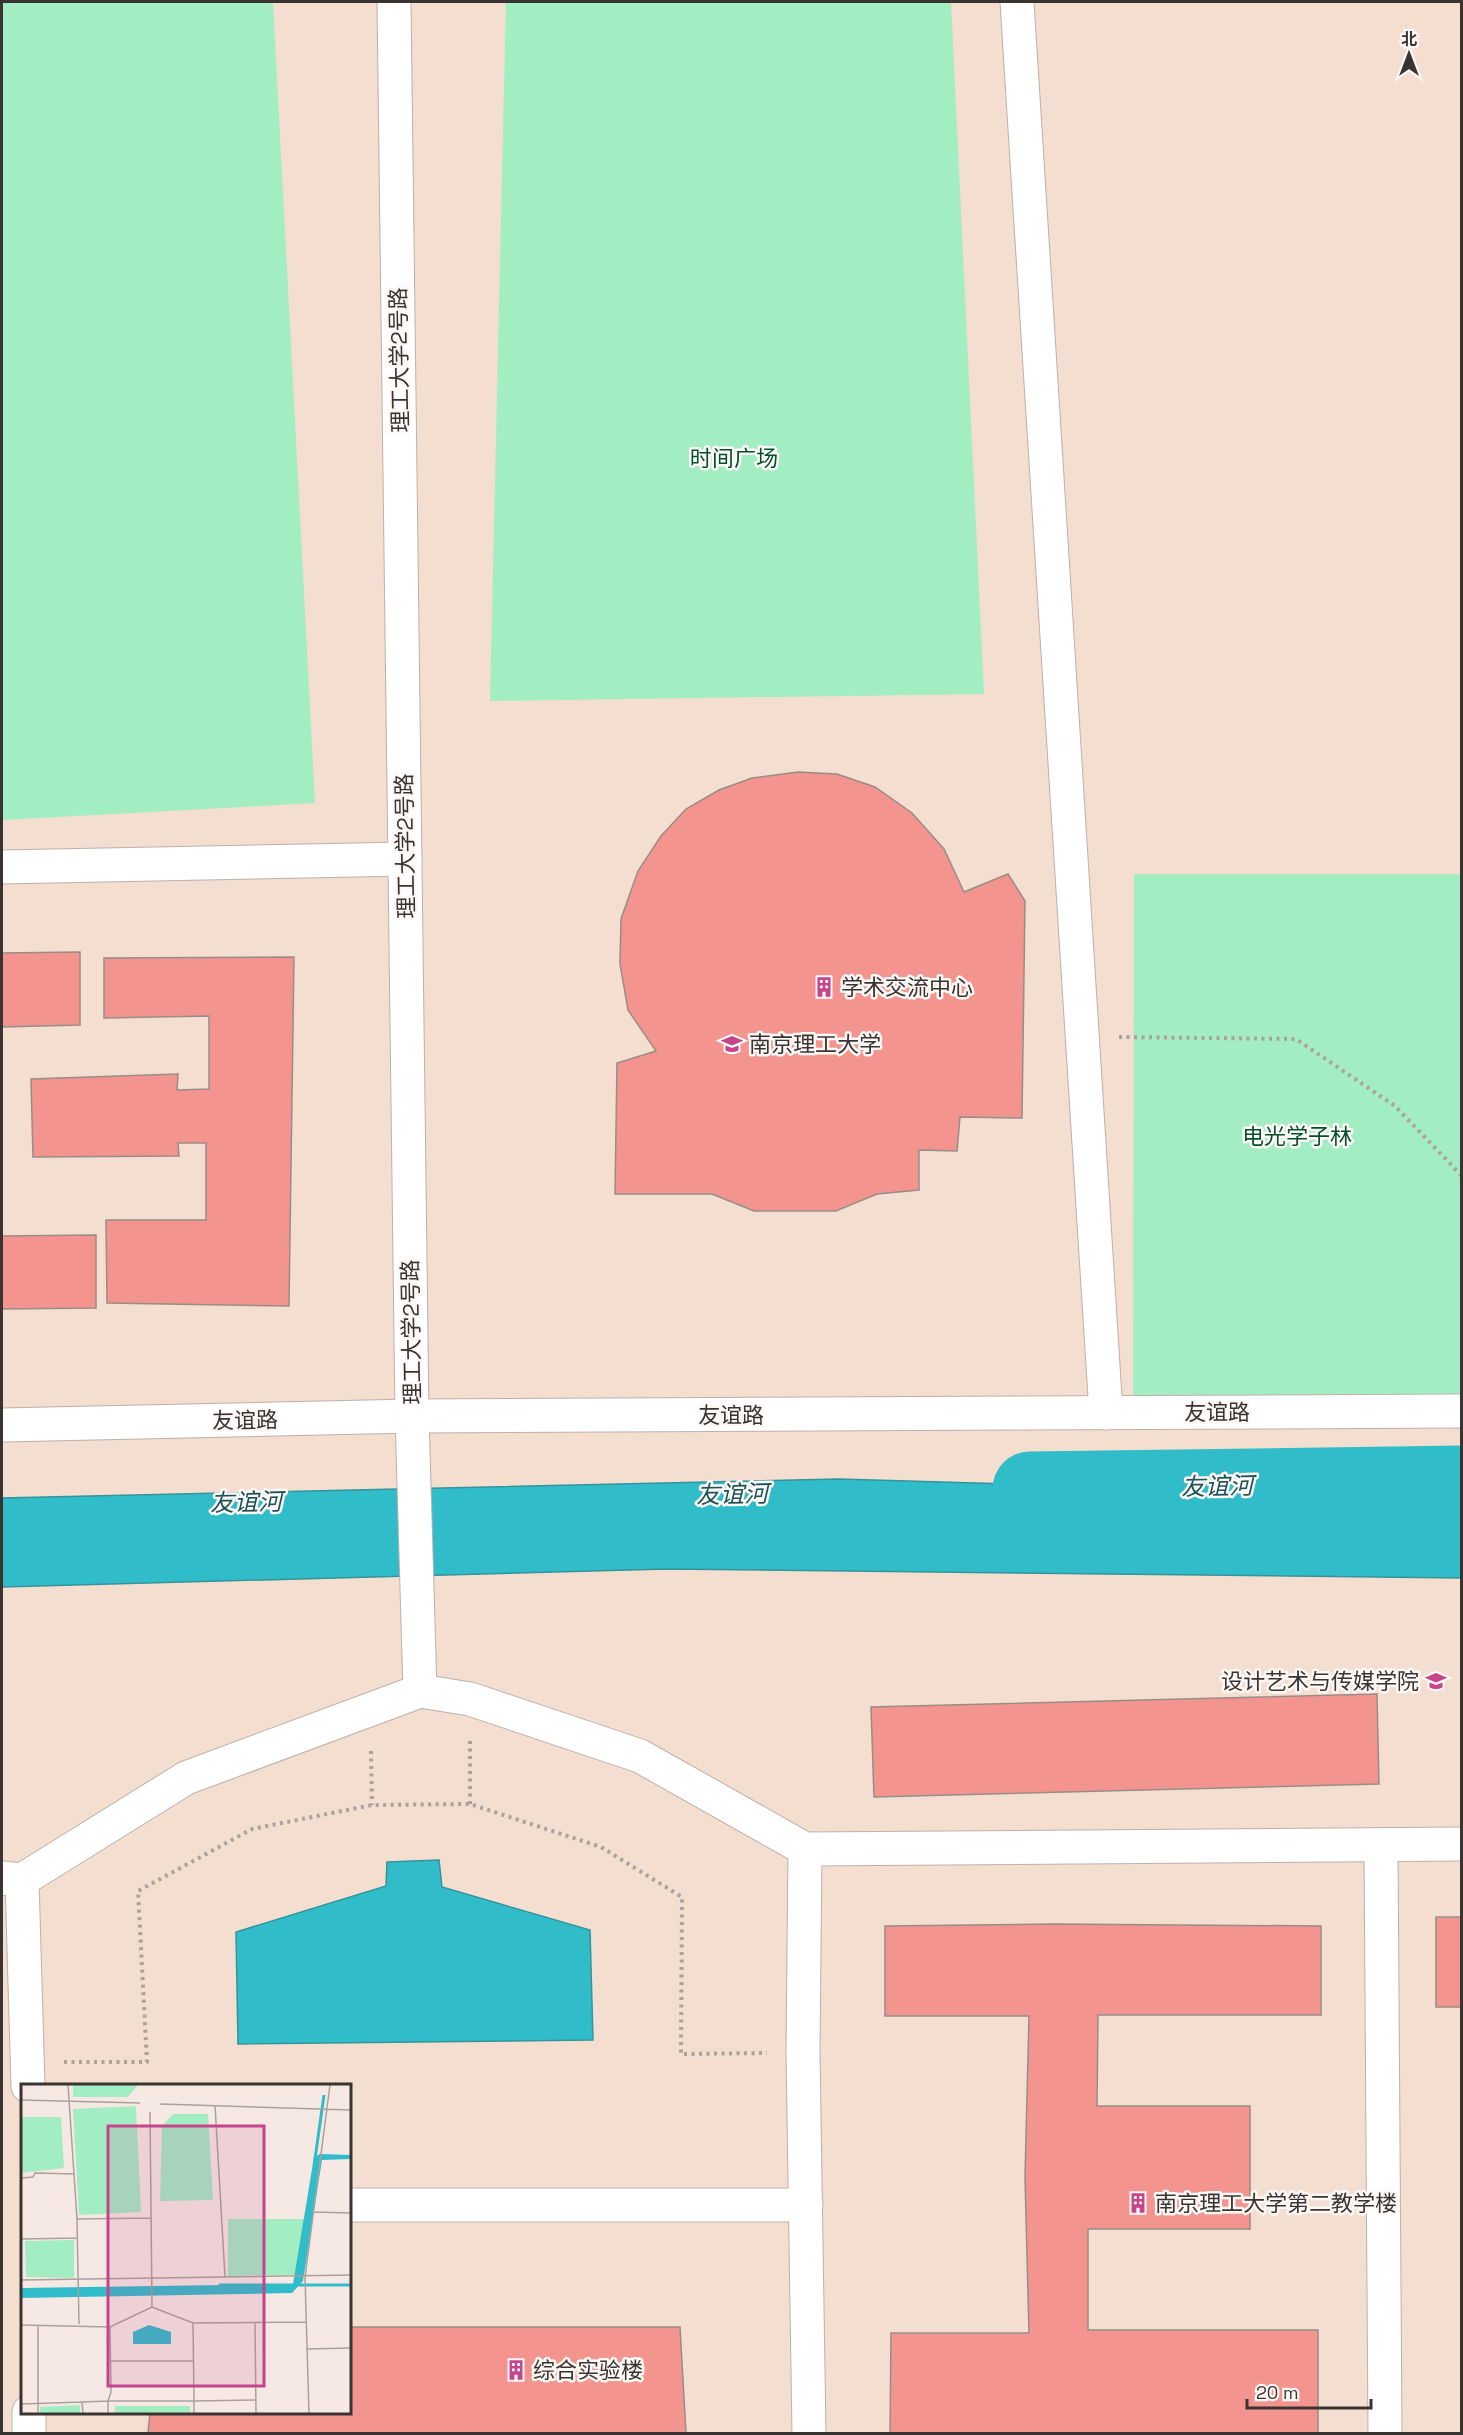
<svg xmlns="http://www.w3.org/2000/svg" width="1463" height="2435" viewBox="0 0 1463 2435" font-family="'Space Grotesk','Noto Sans SC',sans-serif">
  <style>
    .education { fill: #f3decf; fill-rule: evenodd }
    .green { fill: #a2edc2 }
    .water { fill: #30bdc9; stroke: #33949c; stroke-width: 1.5 }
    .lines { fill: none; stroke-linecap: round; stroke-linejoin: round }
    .river { stroke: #30bdc9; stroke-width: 75 }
    .building { fill: #f3958e; stroke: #988c8a; stroke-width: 1.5 }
    .minor-casing { stroke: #bdb1ac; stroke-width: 35 }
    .path { stroke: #aba19d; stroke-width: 4; stroke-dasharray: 3 4.5; stroke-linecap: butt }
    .minor { stroke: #fff; stroke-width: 33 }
    .labels { text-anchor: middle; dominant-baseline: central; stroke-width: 5; stroke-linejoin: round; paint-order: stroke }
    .street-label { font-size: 22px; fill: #393432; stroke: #fdf8f6 }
    .park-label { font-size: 22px; fill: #035031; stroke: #fdf8f6 }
    .poi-label { font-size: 22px; fill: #393432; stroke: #fdf8f6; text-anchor: start }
    .water-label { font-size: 24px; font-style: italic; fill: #1c5459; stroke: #fdf8f6 }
    .inset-river { fill: none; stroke: #30bdc9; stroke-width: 3 }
    .inset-road { fill: none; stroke: #aaa19d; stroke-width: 1.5 }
    .view { fill: #c5448c; fill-opacity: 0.15; stroke: #c5448c; stroke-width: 3 }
    .inset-edge { fill: none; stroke: #393432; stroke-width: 3 }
  </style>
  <rect width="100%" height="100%" fill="#f6e9e4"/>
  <path class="education" d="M2,2H1461V2433L2,2434ZM22,2086H350V2412H22Z"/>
  <g class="green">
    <polygon points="2,2 273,2 315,803 2,820"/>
    <polygon points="506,2 951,2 984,694 490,701"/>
    <polygon points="1134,874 1461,874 1461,1397 1133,1400"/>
  </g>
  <g class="water">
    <polygon points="839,1479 1461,1497 1461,1578 666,1569 2,1587 2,1498"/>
    <polygon points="439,1860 442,1887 590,1930 593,2040 238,2044 236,1932 386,1886 387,1862"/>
  </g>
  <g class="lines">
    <polyline class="river" points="1030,1489 1462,1483"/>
  </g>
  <g class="building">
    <polygon points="798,772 837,774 875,787 912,813 944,849 964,892 1008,874 1025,901 1022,1118 960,1117 957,1151 919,1150 919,1190 877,1194 836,1211 754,1211 712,1194 615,1194 617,1063 656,1051 628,1010 620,964 621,919 638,871 661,836 686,809 719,790 752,778"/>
    <polygon points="80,952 80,1025 2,1027 2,953"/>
    <polygon points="294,957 289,1306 107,1303 106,1220 206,1220 206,1143 178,1143 179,1156 33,1157 31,1079 178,1074 177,1090 209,1089 209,1016 104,1018 104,958"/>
    <polygon points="96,1235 96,1308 2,1309 2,1236"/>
    <polygon points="1377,1694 1379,1784 874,1797 871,1707"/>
    <rect x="1436" y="1917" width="26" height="90"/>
    <polygon points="1053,1924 1321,1926 1321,2015 1098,2015 1097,2106 1250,2106 1250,2229 1088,2229 1088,2330 1318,2330 1318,2434 890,2434 891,2333 1029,2333 1025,2177 1029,2016 885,2016 885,1926"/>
    <polygon points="350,2327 680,2327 686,2433 148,2433 150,2412 350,2412"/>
  </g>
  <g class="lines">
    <g class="minor-casing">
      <g id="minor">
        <polyline points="394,2 412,1416 420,1691"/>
        <polyline points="1017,2 1106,1413"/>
        <polyline points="2,867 405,859"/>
        <polyline points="2,1425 412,1416 1462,1411"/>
        <polyline points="1381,1847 1385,2434"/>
        <polyline points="805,1849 803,2052 809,2434"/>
        <polyline points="2,1878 22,1880 186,1778 420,1691 470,1699 640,1756 805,1849 1462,1844"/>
        <polyline points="22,1880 28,2086"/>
        <polyline points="350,2205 806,2205"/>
        <polyline points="29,2412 29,2434"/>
      </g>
    </g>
    <g class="path">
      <polyline points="1119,1037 1296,1039 1395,1106 1462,1176"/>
      <polyline points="371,1751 372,1805"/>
      <polyline points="470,1804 470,1739"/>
      <polyline points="64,2062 147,2062 138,1891 252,1829 372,1805 470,1804 601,1847 682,1897 681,2054 767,2053"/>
    </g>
    <use href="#minor" class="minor"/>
  </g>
  <defs>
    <g id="building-bare" transform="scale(1.62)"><path d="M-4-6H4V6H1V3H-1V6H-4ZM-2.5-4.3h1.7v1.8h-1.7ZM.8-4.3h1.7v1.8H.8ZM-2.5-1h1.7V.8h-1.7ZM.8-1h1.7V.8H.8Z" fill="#c5448c" stroke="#fdf8f6" stroke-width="2.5" paint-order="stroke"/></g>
    <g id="university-bare" transform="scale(1.62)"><path d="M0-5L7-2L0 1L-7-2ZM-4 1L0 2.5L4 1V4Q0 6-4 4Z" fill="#c5448c" stroke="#fdf8f6" stroke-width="2.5" paint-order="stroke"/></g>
  </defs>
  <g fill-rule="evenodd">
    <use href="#building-bare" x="824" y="987"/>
    <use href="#university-bare" x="732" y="1044"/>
    <use href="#university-bare" x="1436" y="1681"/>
    <use href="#building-bare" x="1138" y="2203"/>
    <use href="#building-bare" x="516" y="2370"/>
  </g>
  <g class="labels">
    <g class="street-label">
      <text transform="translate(399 360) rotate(-91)">理工大学2号路</text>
      <text transform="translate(405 846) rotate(-91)">理工大学2号路</text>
      <text transform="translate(411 1332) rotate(-91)">理工大学2号路</text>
      <text x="1217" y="1412">友谊路</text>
      <text x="731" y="1415">友谊路</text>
      <text transform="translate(245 1420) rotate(-1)">友谊路</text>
    </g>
    <g class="park-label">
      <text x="734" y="458">时间广场</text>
      <text x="1297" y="1136">电光学子林</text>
    </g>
    <g class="poi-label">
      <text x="841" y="987">学术交流中心</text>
      <text x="749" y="1044">南京理工大学</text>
      <text x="1419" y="1681" text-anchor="end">设计艺术与传媒学院</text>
      <text x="1155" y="2203">南京理工大学第二教学楼</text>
      <text x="533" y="2370">综合实验楼</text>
    </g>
    <g class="water-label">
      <text transform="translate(1217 1486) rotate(-1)">友谊河</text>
      <text transform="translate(732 1494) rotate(-1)">友谊河</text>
      <text transform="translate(246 1502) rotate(-1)">友谊河</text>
    </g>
  </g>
  <g transform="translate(21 2084)">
    <rect width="330" height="330" fill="#f6e9e4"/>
    <path d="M52,1H117L107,13H52ZM115,22L120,128L58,131L52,25ZM152,30H187L192,116L139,117L141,42ZM0,33H40L43,84L0,89ZM207,135H285L276,191L207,192ZM53,156V194L5,193L4,157ZM59,321V329H19V323ZM94,322H169V329H94Z" fill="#a2edc2"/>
    <path d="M299,70L330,71V75L301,76L282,197L271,209L0,214V204L272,200L293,73ZM128,241L150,248V260H112V248Z" fill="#30bdc9"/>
    <path class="inset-river" d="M293,82L303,11M198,201H330"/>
    <path class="inset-road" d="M47,1L56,135L58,240M0,16L119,19M139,20L330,26M194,21L204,193M129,28L131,223M0,94L12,93L14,89L54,90M293,128L330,129M56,135L130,134M0,155L56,154M0,196L330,191M172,239L173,317L234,316M234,239L235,329M0,241L89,243L131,223L172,239L286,238M286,265L330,264M90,277H173M0,320L61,318M17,329V241M62,329L61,318L87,317L90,308L89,243M87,329V317H173V329M288,329L284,193L309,1"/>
    <path class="view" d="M87,42H243V302H87Z"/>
    <rect width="330" height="330" class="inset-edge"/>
  </g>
  <rect width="1463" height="2435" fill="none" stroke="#393432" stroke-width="6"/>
  <g transform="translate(1409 54)" stroke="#fdf8f6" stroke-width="4.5" paint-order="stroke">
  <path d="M0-4.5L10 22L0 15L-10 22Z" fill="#393432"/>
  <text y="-9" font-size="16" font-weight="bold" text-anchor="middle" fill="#393432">北</text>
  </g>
  <path d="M1247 2399v9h124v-9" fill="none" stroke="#393432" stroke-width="3"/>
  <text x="1256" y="2399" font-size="18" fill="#393432" stroke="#fdf8f6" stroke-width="4.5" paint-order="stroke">20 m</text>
</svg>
